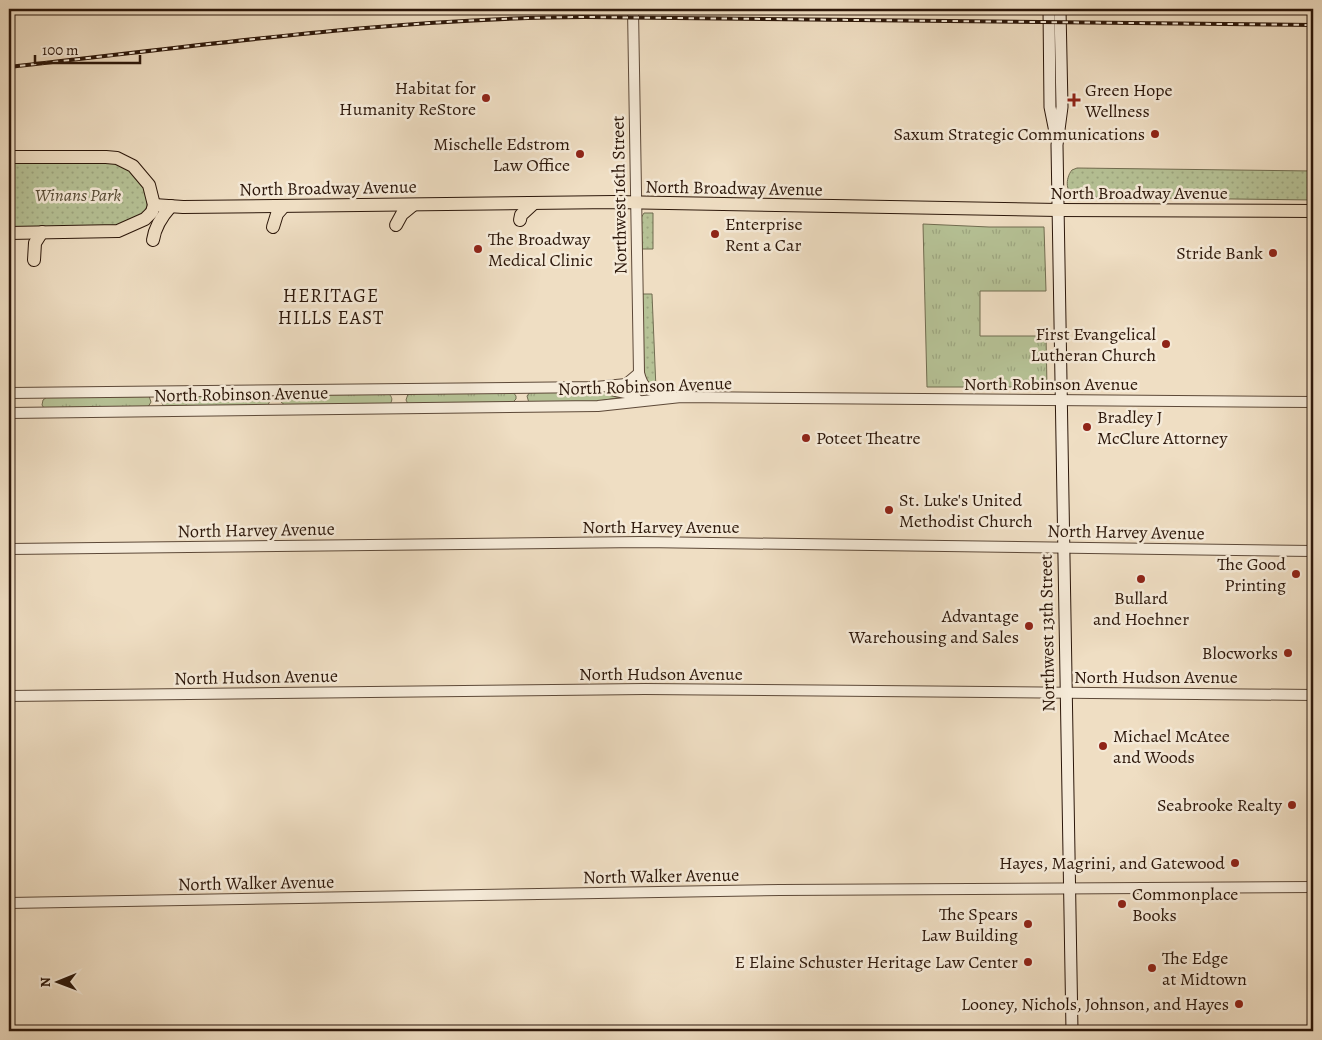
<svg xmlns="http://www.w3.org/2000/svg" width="1322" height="1040" viewBox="0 0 1322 1040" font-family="Alegreya,serif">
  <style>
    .grass { fill: url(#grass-tufts); stroke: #716c50 }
    .park { fill: url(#park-dots); stroke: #716c50 }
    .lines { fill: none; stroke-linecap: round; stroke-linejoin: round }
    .tertiary-casing { stroke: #5d4938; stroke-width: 12 }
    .secondary-casing { stroke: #2c170a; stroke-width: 13 }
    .primary-casing { stroke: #2c170a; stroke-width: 14 }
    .tertiary { stroke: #f5ead8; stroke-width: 10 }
    .secondary { stroke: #f5ead8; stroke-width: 11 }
    .primary { stroke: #efdec3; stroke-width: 12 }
    .tram { stroke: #2c170a; stroke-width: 1 }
    .rail-casing { stroke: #2c170a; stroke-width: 4 }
    .rail { stroke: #f5ead8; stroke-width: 2; stroke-dasharray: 5.5; stroke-linecap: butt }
    .poi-dot { fill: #8f2418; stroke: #f5ead8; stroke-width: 2 }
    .labels { text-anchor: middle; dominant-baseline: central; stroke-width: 5; stroke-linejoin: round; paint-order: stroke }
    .poi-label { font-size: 18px; fill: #2c170a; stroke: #f5ead8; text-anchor: end }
    .street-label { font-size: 18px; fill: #2c170a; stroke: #f5ead8 }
    .park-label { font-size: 18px; font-style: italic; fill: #554a34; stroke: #f5ead8 }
    .neighbourhood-label { font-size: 19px; letter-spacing: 1px; fill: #2c170a; stroke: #f5ead8 }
  </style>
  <defs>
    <pattern id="grass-tufts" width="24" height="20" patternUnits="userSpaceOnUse" patternTransform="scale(1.25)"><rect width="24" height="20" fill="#b6c296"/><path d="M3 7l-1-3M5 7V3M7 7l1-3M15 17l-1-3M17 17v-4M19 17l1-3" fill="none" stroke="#9da680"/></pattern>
    <pattern id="park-dots" width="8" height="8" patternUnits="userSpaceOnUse" patternTransform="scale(1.25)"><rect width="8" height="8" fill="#b6c296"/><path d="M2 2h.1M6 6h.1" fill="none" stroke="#9da680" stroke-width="1.8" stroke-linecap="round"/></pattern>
  </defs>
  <rect width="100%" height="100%" fill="#efdec3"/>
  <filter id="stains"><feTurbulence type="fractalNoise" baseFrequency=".004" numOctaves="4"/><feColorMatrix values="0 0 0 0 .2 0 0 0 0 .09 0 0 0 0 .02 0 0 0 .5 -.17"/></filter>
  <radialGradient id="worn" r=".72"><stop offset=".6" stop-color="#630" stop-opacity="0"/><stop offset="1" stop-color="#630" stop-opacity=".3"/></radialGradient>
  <g class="grass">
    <polygon points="923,224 989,227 1044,227 1046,291 980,291 980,336 1046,336 1047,387 927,387"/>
    <polygon points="531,391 593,391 623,395 623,397 593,402 529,403 527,396"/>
    <polygon points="513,392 516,396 516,399 512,403 408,404 406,400 408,394"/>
    <polygon points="265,394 271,398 268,405 164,407 162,403 164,396"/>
    <path d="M286,394H389C392,397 393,400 390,404L286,406L281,402L283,396Z"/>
    <polygon points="149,396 151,402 148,407 44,408 42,405 43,400 47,397"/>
  </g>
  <g class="park">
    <polygon points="9,161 108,161 129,169 143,186 147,195 147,206 143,215 123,225 9,229"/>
    <path d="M1077,168L1313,171V200L1077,197C1065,195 1065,178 1072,170Z"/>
    <polygon points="644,213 653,213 653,249 642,249 641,218"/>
    <polygon points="642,294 652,294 656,389 652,388 644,378"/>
  </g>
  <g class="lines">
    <g class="tertiary-casing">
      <g id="tertiary">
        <path d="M633,9L639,373C644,394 654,392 672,395"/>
        <polyline points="611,390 631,394 639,401"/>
        <polyline points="9,393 596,387 626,384 639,373"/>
        <polyline points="9,413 598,406 681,397 1313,402"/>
        <polyline points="9,549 642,542 1313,551"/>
        <polyline points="9,696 645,689 1313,695"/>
        <polyline points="9,903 780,890 1313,887"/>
      </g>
    </g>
    <g class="secondary-casing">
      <g id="secondary">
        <polyline points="1049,9 1050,107 1055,132"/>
        <polyline points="1060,9 1062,107 1057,145 1072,1031"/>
      </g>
    </g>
    <g class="primary-casing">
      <g id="primary">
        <polyline points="9,157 106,157 117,158 133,166 149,185 154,205 152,212 145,219 118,231 9,233"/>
        <polyline points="154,205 183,207 614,202 1058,210 1313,211"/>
        <polyline points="520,220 521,215 534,203"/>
        <polyline points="396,225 402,214 413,205"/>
        <polyline points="273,227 277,214 284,206"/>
        <path d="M153,240C155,226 162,216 171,206"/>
        <polyline points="34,260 35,243 42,232"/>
      </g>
    </g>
    <use href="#tertiary" class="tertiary"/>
    <use href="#secondary" class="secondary"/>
    <use href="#primary" class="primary"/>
    <polyline class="tram" points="1313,216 1309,229 1313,338"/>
    <g class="rail-casing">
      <path id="rail" d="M9,67C201,46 392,18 585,17L1313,25"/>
    </g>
    <use href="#rail" class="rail"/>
  </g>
  <g class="poi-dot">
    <circle cx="486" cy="98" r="5"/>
    <path d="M1071.5 92.5h5v5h5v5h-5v5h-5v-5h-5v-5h5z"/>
    <circle cx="1155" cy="134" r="5"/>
    <circle cx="580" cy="154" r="5"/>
    <circle cx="715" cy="234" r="5"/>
    <circle cx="478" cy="249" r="5"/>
    <circle cx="1273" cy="253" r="5"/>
    <circle cx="1166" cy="344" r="5"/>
    <circle cx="1087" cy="427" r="5"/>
    <circle cx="806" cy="438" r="5"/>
    <circle cx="889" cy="510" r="5"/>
    <circle cx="1296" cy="574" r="5"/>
    <circle cx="1141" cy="579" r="5"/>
    <circle cx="1029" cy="626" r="5"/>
    <circle cx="1288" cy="653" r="5"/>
    <circle cx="1103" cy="746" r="5"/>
    <circle cx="1292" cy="805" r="5"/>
    <circle cx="1235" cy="863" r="5"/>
    <circle cx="1122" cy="904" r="5"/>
    <circle cx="1028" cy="924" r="5"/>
    <circle cx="1028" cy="962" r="5"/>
    <circle cx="1152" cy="968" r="5"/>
    <circle cx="1239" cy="1004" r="5"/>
  </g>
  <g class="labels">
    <g class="poi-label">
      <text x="476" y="88">Habitat for<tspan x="476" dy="21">Humanity ReStore</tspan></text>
      <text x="1085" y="90" text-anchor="start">Green Hope<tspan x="1085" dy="21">Wellness</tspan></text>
      <text x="1145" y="134">Saxum Strategic Communications</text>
      <text x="570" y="144">Mischelle Edstrom<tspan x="570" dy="21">Law Office</tspan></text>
      <text x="725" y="224" text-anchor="start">Enterprise<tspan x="725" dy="21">Rent a Car</tspan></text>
      <text x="488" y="239" text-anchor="start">The Broadway<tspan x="488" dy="21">Medical Clinic</tspan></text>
      <text x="1263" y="253">Stride Bank</text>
      <text x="1156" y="334">First Evangelical<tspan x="1156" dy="21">Lutheran Church</tspan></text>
      <text x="1097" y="417" text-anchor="start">Bradley J<tspan x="1097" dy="21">McClure Attorney</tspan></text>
      <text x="816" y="438" text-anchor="start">Poteet Theatre</text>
      <text x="899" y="500" text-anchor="start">St. Luke's United<tspan x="899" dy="21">Methodist Church</tspan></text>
      <text x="1286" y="564">The Good<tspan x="1286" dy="21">Printing</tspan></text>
      <text x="1141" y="598" text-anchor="middle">Bullard<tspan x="1141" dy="21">and Hoehner</tspan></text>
      <text x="1019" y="616">Advantage<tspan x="1019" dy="21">Warehousing and Sales</tspan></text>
      <text x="1278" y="653">Blocworks</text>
      <text x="1113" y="736" text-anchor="start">Michael McAtee<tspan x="1113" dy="21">and Woods</tspan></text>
      <text x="1282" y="805">Seabrooke Realty</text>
      <text x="1225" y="863">Hayes, Magrini, and Gatewood</text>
      <text x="1132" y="894" text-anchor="start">Commonplace<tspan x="1132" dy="21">Books</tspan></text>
      <text x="1018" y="914">The Spears<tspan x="1018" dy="21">Law Building</tspan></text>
      <text x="1162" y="958" text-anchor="start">The Edge<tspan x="1162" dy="21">at Midtown</tspan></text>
      <text x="1018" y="962">E Elaine Schuster Heritage Law Center</text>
      <text x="1229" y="1004">Looney, Nichols, Johnson, and Hayes</text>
    </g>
    <g class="street-label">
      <text transform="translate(328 188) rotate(-1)">North Broadway Avenue</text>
      <text transform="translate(734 188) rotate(1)">North Broadway Avenue</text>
      <text x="1139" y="193">North Broadway Avenue</text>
      <text transform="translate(619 195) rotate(-91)">Northwest 16th Street</text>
      <text x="1051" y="384">North Robinson Avenue</text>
      <text transform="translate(645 386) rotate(-2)">North Robinson Avenue</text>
      <text transform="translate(241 394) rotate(-1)">North Robinson Avenue</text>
      <text x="661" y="527">North Harvey Avenue</text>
      <text transform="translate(256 530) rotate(-1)">North Harvey Avenue</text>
      <text transform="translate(1126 532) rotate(1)">North Harvey Avenue</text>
      <text transform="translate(1047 633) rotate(-91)">Northwest 13th Street</text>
      <text x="661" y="674">North Hudson Avenue</text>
      <text transform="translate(256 677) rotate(-1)">North Hudson Avenue</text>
      <text x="1156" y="677">North Hudson Avenue</text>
      <text transform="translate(661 876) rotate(-1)">North Walker Avenue</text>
      <text transform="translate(256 883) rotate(-1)">North Walker Avenue</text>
    </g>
    <g class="park-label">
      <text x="78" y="195">Winans Park</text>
    </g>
    <g class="neighbourhood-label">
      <text x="331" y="296">HERITAGE<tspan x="331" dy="22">HILLS EAST</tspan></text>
    </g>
  </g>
  <rect width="1322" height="1040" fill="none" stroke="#efdec3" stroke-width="30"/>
  <rect x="10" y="10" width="1302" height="1020" fill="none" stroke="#2c170a" stroke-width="2.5"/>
  <rect x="15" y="15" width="1292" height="1010" fill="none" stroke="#2c170a"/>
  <g transform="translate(58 982) rotate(269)" stroke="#f5ead8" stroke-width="4" paint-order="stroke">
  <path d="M0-4L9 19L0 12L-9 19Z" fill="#2c170a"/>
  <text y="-8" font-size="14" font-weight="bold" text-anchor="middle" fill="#2c170a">N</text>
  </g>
  <path d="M35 55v8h105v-8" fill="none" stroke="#2c170a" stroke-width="2.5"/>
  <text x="42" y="55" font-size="15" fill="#2c170a" stroke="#f5ead8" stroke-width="4" paint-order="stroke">100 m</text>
  <rect width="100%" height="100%" filter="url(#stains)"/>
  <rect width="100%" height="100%" fill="url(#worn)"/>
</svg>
